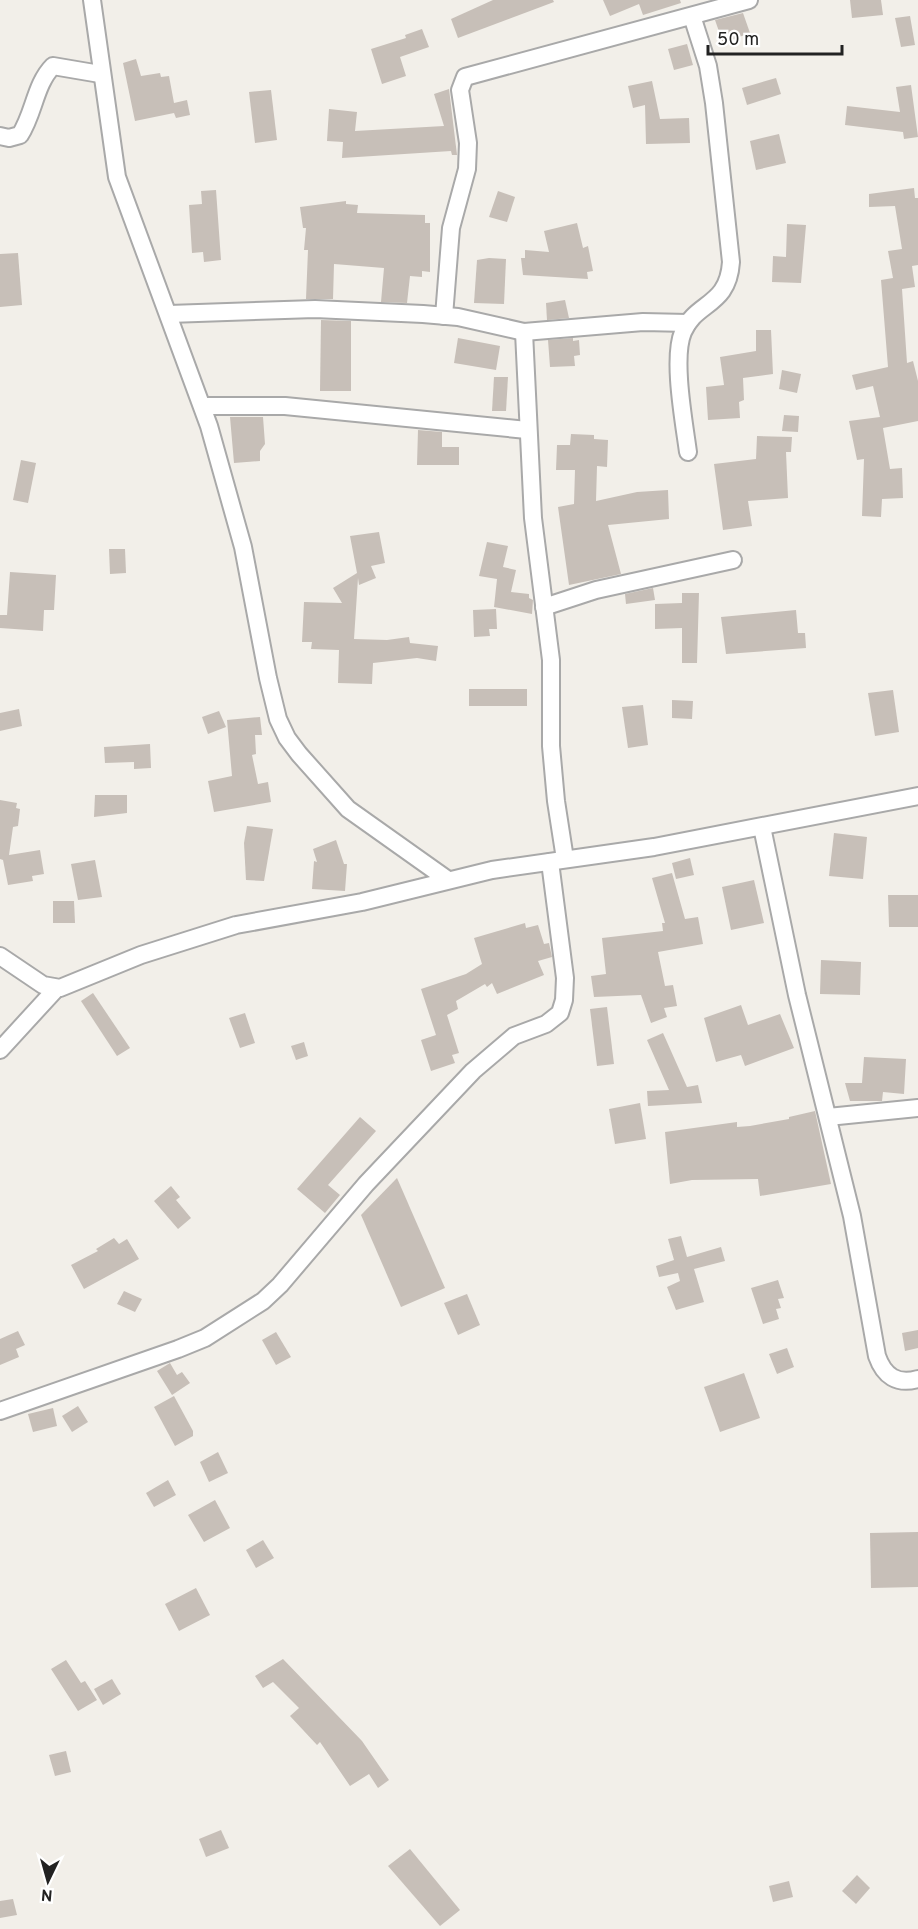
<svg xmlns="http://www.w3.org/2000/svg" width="918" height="1929" viewBox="0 0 918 1929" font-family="Overpass,sans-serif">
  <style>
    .building { fill: #c7bfb8 }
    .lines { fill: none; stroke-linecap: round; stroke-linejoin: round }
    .minor-casing { stroke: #a9a9a9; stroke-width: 20 }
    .minor { stroke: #fff; stroke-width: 16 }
  </style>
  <rect width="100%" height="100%" fill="#f2efe9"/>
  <g class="building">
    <polygon points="493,0 553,0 554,2 458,38 451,19"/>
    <polygon points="603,0 680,0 681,3 643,15 639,4 610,16"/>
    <polygon points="850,0 881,0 883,15 852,18"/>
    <polygon points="743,13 750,33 723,43 715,20"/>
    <polygon points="910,16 915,45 901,47 895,18"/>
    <polygon points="422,29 429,47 400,57 406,76 382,84 371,49 406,38 405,35"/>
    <polygon points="687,44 693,65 674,70 668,49"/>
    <polygon points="136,59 141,76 160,73 161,77 169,76 174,103 187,100 190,115 176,118 174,113 135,121 123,63"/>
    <polygon points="776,78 781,94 747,105 742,88"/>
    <polygon points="652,81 660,119 689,118 690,143 646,144 645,105 633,108 628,86"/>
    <polygon points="911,85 918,137 904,139 903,132 845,125 847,106 900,112 896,87"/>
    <polygon points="449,89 457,155 452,155 451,151 342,158 343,142 327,141 329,109 357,112 355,131 444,126 434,94"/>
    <polygon points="271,90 277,140 255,143 249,92"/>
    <polygon points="779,134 786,163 756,170 750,141"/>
    <polygon points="914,188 915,198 918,198 918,265 912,266 915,287 902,289 907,363 913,361 918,381 918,421 883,428 890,469 902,468 903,498 882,499 881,517 862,516 864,459 857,460 849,421 880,417 873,386 856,390 852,375 888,367 881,280 893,278 888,251 902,249 895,206 869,207 869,194"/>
    <polygon points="216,190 221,260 204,262 203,252 192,253 189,205 202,204 201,191"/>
    <polygon points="498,191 515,197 507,222 489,217"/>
    <polygon points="346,201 346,204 358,205 357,213 425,215 425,223 430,223 430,272 422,271 422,277 410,276 407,303 381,302 384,268 334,264 333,299 306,299 308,250 304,250 306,228 303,228 300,207"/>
    <polygon points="577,223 583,248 588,246 593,271 587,272 588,279 523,275 521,258 525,258 525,250 549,252 544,231"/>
    <polygon points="787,224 806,225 801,283 772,282 773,256 786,257"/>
    <polygon points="18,253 22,305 0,307 0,254"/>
    <polygon points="489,258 506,259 504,304 474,303 477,260"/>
    <polygon points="565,300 569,318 547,320 546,303"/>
    <polygon points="321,320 351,321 351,391 320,391"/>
    <polygon points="756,330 771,330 773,374 743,378 744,400 739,402 740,418 708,420 706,387 724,385 720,357 756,351"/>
    <polygon points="458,338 500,346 496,370 454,363"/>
    <polygon points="573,338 573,341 579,340 580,355 574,356 575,366 550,367 548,340"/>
    <polygon points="782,370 801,374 797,393 779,389"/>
    <polygon points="494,377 508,377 506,411 492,411"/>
    <polygon points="784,415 799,416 798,432 782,431"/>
    <polygon points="230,417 263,417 265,444 260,451 260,461 234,463"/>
    <polygon points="418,430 442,432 442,447 459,447 459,465 417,465"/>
    <polygon points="571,434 594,435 594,439 608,440 607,467 597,466 596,501 637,492 668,490 669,519 608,525 621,574 569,585 558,507 574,504 575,470 556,470 557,445 570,445"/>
    <polygon points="757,436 792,437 791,452 786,452 788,498 748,501 752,526 723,530 714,464 756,459"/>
    <polygon points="21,460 36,463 28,503 13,500"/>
    <polygon points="379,532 385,563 371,566 376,578 359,585 358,578 354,639 387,640 409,637 410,643 438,646 436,661 417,658 373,663 372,684 338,683 339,650 311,649 312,642 302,642 304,602 342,603 333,588 357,573 350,536"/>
    <polygon points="487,542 508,546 503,567 516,570 511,592 529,594 529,598 533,600 532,614 494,607 497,579 479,576"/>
    <polygon points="109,549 125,549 126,573 110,574"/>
    <polygon points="10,572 56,575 54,610 44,610 43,631 0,628 0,615 7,615"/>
    <polygon points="653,588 655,600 626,604 625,594"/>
    <polygon points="682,593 699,593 697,663 682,663 682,628 655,629 655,604 682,603"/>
    <polygon points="496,609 497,629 489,629 490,636 474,637 473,610"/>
    <polygon points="796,610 798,633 805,633 806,648 726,654 721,617"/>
    <rect x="469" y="689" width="58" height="17"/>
    <polygon points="893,690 899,732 875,736 868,693"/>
    <polygon points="672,700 693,701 692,719 672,718"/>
    <polygon points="643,705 648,745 628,748 622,707"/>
    <polygon points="19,709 22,726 0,731 0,713"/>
    <polygon points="219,711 226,727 208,734 202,717"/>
    <polygon points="260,717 262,735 255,735 256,754 252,755 258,784 268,782 271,802 214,812 208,781 232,776 227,720"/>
    <polygon points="150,744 151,768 134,769 134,762 105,763 104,747"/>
    <polygon points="95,795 127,795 127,813 94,817"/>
    <polygon points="0,800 17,803 16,808 20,809 18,826 13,827 9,855 40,850 44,874 32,876 33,881 8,885 3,860 0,859"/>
    <polygon points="247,826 273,829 264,881 246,880 244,843"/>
    <polygon points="834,833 867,837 863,879 829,876"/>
    <polygon points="336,840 344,864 347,864 345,891 312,889 314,861 317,862 313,849"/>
    <polygon points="690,858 694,875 676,879 672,863"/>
    <polygon points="95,860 102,897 78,900 71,864"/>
    <polygon points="672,873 685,919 698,917 703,944 658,952 665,986 673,985 677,1006 664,1008 667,1017 651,1023 641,995 594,997 591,976 606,974 602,938 663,931 662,923 665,923 652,878"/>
    <polygon points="754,880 764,923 731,930 722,887"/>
    <polygon points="888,895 918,895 918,927 889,927"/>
    <polygon points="53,901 74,901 75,923 53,923"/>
    <polygon points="525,923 526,928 538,925 544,944 549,943 552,957 538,961 544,975 497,994 492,983 487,987 485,984 456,1001 458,1009 447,1015 459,1053 452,1055 455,1063 431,1071 421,1040 436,1035 421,989 466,974 482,964 474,938"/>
    <polygon points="821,960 861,962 860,995 820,994"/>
    <polygon points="93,993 130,1048 117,1056 81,1001"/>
    <polygon points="741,1005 748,1025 780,1014 794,1048 745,1066 741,1055 716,1062 704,1018"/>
    <polygon points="607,1007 614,1064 597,1066 590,1009"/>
    <polygon points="245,1013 255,1043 240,1048 229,1018"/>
    <polygon points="663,1033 687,1087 698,1085 702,1103 648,1106 647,1091 669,1090 647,1040"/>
    <polygon points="304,1042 308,1056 296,1060 291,1046"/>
    <polygon points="864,1057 906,1059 904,1094 883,1092 882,1101 850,1101 845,1083 862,1083"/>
    <polygon points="640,1103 646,1139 615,1144 609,1109"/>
    <polygon points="815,1111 831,1184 760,1196 758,1179 692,1180 670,1184 665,1132 737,1122 737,1127 750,1126 789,1119 789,1117"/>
    <polygon points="360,1117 376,1131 328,1185 340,1195 325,1213 297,1189"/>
    <polygon points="397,1178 445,1288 401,1307 361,1215"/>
    <polygon points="171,1186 180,1197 176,1200 191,1218 178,1229 154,1201"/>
    <polygon points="681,1236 687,1257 721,1247 725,1261 694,1269 704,1302 676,1310 667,1287 680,1281 678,1273 659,1277 656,1266 674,1260 668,1239"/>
    <polygon points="114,1238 119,1244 127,1239 139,1259 84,1289 71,1265 98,1251 96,1249"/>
    <polygon points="778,1280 784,1298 778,1299 781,1308 776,1309 779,1319 763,1324 751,1288"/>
    <polygon points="124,1291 142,1299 135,1312 117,1304"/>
    <polygon points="467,1294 480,1325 458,1335 444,1303"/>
    <polygon points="918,1330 918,1348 905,1351 902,1333"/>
    <polygon points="18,1331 25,1345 16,1349 19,1357 0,1365 0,1339"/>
    <polygon points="276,1332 291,1357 276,1365 262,1340"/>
    <polygon points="787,1348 794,1367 777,1374 769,1354"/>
    <polygon points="170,1363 177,1375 182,1372 190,1383 172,1395 157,1371"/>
    <polygon points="744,1373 760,1418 720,1432 704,1387"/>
    <polygon points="174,1396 193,1431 193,1436 175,1446 154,1407"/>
    <polygon points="78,1406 88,1422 72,1432 62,1416"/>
    <polygon points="53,1408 57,1426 33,1432 28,1414"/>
    <polygon points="218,1452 228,1473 209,1482 200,1462"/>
    <polygon points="168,1480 176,1495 154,1507 146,1493"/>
    <polygon points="215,1500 230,1528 204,1542 188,1515"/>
    <polygon points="918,1532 918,1587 871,1588 870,1533"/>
    <polygon points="263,1540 274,1558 256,1568 246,1550"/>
    <polygon points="196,1588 210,1615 179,1631 165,1604"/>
    <polygon points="283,1659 362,1741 389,1780 378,1788 369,1774 350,1786 320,1742 317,1745 290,1716 299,1708 273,1682 263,1688 255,1676"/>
    <polygon points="66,1660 81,1683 85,1681 97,1700 78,1711 51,1669"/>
    <polygon points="112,1679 121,1694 103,1705 94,1689"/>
    <polygon points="66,1751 71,1772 55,1776 49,1755"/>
    <polygon points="221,1830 229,1848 206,1857 199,1839"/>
    <polygon points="410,1849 460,1910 440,1926 388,1866"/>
    <polygon points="857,1875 870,1888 856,1904 842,1891"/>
    <polygon points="789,1881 793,1897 773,1902 769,1886"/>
    <polygon points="13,1899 17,1915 0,1918 0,1901"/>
  </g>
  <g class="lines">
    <g class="minor-casing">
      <g id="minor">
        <polyline points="92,0 117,177 209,426 243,547 268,678 278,719 287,738 299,754 348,809 448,880"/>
        <path d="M0,136L9,138L20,135C34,114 35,84 53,66L100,74"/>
        <polyline points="169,314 315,309 423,314 458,317 524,332 643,322 688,323"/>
        <polyline points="444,316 451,228 467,169 468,143 460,90 465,77 749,0"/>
        <polyline points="524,332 533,518 551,660 551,746 556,801 565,859"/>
        <polyline points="203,406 285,406 527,430"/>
        <path d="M688,452C684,422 672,358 683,332C696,301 728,307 731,262L714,103L708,66L692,16"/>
        <polyline points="544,607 596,590 733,560"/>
        <path d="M762,827L797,995L852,1216L877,1356C884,1376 897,1385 918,1379"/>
        <polyline points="0,956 43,985 60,988 141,955 236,925 362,902 492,870 654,847 918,796"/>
        <polyline points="0,1050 56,989"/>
        <polyline points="828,1117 918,1108"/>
        <polyline points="0,1411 178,1349 205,1338 263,1301 280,1285 366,1184 473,1071 514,1036 546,1024 560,1013 564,1000 565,978 550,862"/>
      </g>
    </g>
    <use href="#minor" class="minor"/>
  </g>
  <g transform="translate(48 1881) rotate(185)" stroke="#ffffff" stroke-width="4.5" paint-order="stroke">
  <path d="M0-4.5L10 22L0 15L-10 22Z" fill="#222222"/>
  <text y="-9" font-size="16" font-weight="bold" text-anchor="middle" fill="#222222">N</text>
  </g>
  <path d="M708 45v9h134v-9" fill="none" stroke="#222222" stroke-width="3"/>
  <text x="717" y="45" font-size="18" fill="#222222" stroke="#ffffff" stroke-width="4.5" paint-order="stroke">50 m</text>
</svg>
